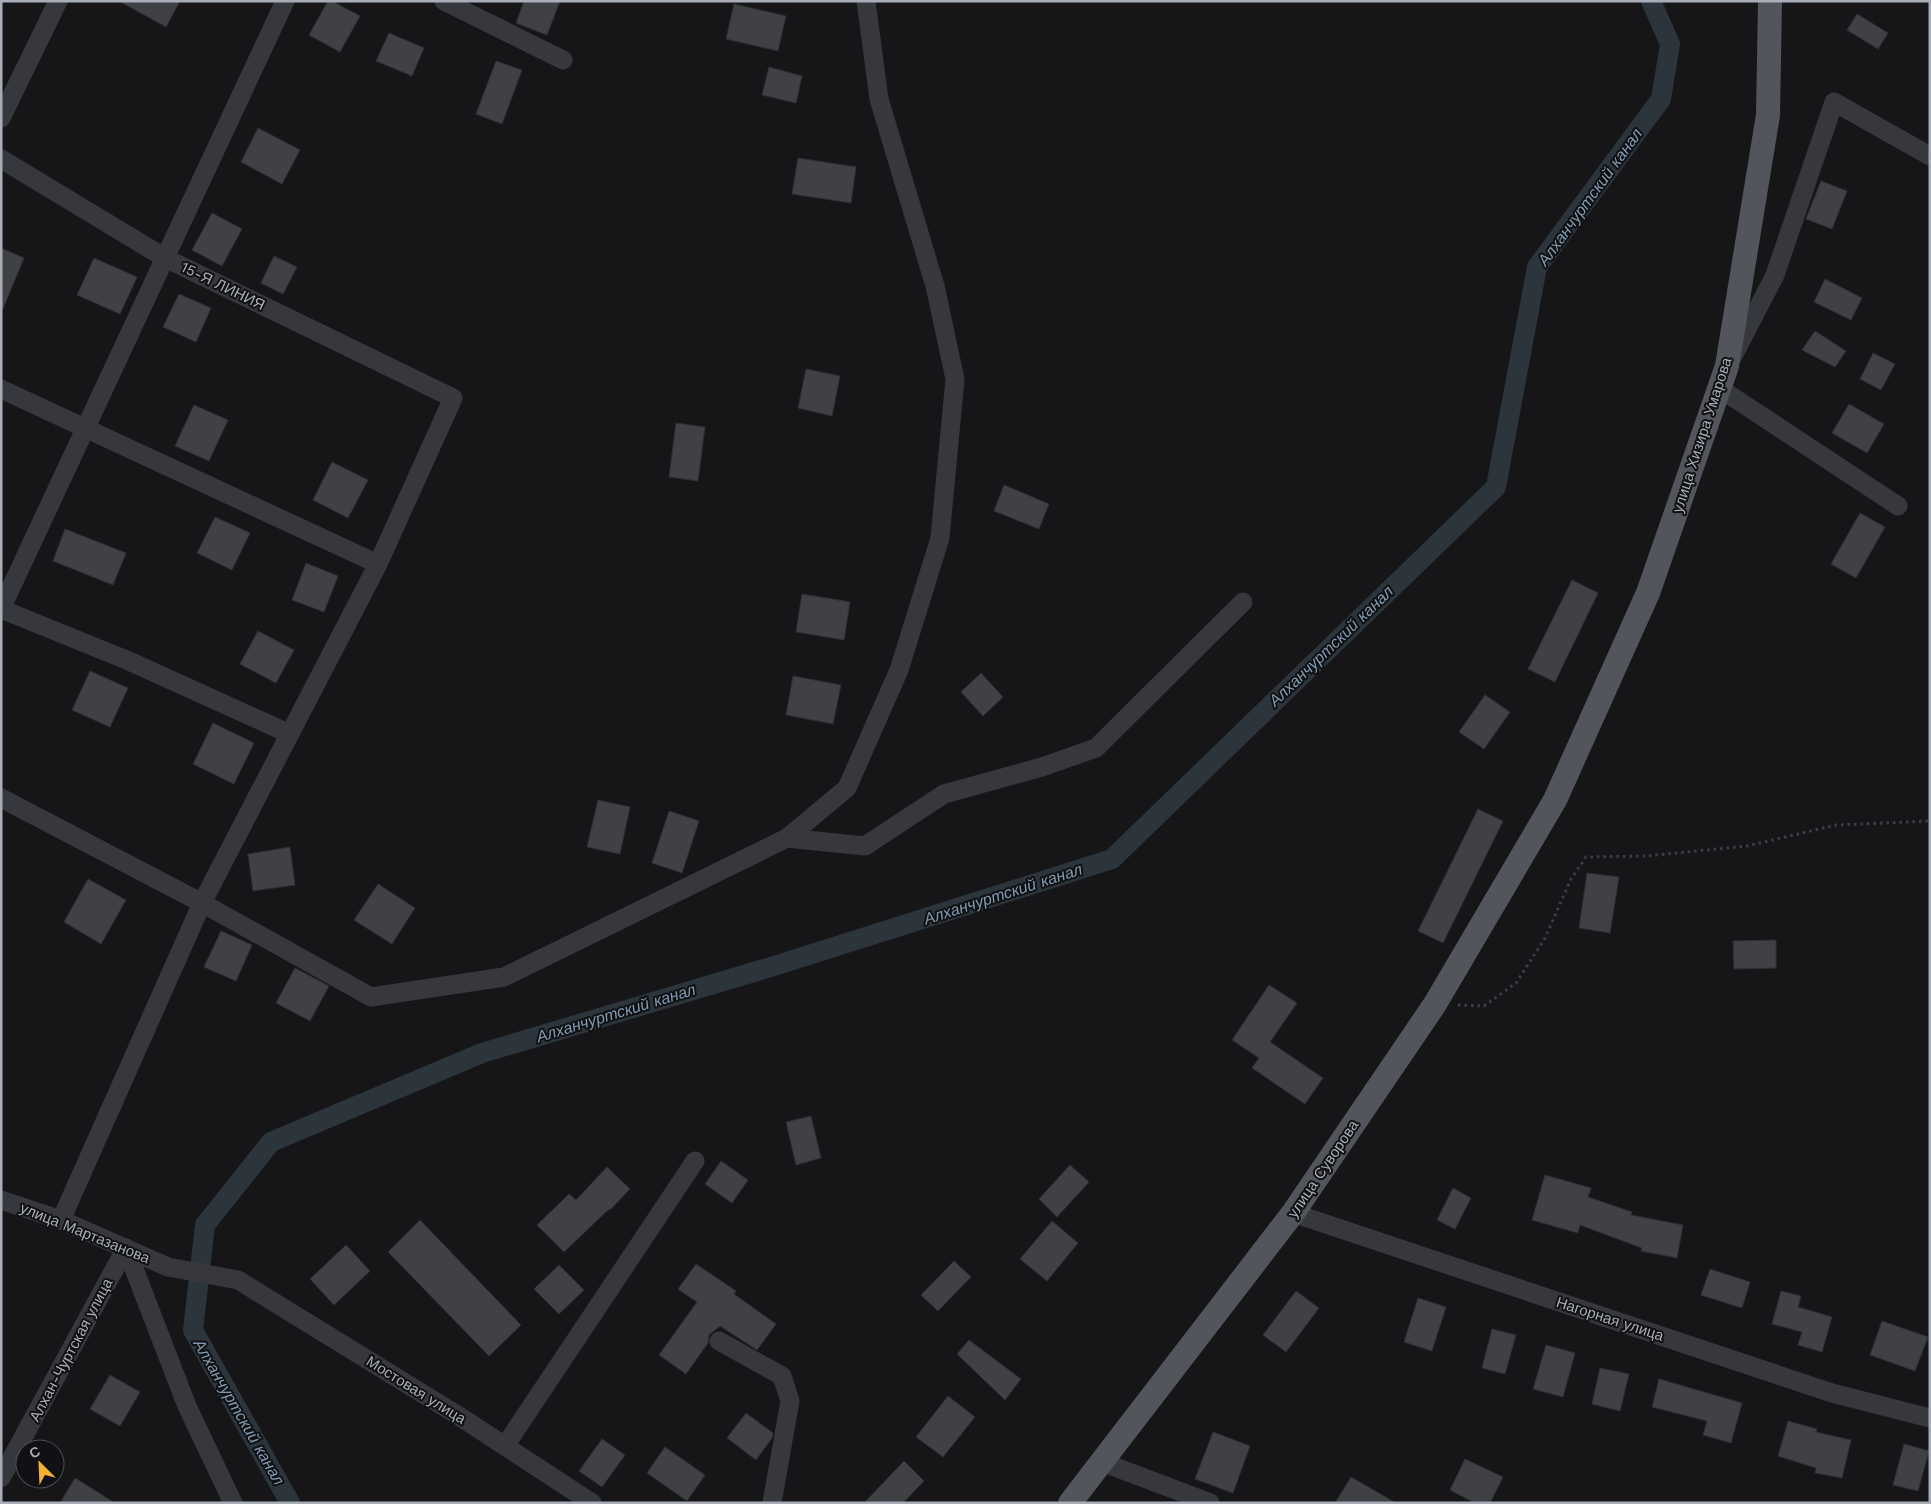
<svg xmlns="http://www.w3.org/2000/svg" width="1931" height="1504" viewBox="0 0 1931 1504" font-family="'Work Sans',sans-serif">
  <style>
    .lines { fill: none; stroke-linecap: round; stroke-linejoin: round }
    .canal { stroke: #2c353c; stroke-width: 20 }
    .building { fill: #404145; stroke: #303034 }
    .path { stroke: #3d3f44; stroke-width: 3; stroke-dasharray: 2.5 4; stroke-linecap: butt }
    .minor { stroke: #37383d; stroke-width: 19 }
    .major { stroke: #53555c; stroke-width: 24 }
    .labels { text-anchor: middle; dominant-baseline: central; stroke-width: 4; stroke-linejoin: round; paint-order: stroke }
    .street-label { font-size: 15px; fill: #a8adb8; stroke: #111113 }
    .water-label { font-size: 16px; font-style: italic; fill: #7f9bb3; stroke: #111113 }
  </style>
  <rect width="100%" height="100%" fill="#161618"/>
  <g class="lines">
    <polyline class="canal" points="290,1503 193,1330 205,1225 271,1142 482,1053 774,966 1112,859 1496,487 1537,267 1661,99 1670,44 1651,1"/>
  </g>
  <g class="building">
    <polygon points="119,1 180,1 166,27"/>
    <polygon points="328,1 332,1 360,16 340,52 309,35"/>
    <polygon points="524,1 560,1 547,35 516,23"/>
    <polygon points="734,4 786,16 778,51 726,39"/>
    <polygon points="1857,14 1888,33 1878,49 1847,30"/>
    <polygon points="389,33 424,48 412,76 376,61"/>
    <polygon points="496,61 522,70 502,124 476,114"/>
    <polygon points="769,67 802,76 796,103 762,95"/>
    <polygon points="258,128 300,150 282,184 241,162"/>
    <polygon points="798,158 856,167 851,203 792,194"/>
    <polygon points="1821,181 1847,191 1832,229 1806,219"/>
    <polygon points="212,213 242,229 222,266 192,250"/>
    <polygon points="1,248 24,258 2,311 1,311"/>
    <polygon points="274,256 297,267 283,294 261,283"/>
    <polygon points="94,258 137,277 120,314 77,295"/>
    <polygon points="1825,279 1862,298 1851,320 1814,302"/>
    <polygon points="179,294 211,308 196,342 163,327"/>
    <polygon points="1815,331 1846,351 1835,367 1802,350"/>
    <polygon points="1873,353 1895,364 1881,390 1860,379"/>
    <polygon points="806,369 840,376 832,416 798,408"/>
    <polygon points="1849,404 1884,424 1867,453 1832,433"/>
    <polygon points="194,405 228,420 209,461 175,446"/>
    <polygon points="676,423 705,427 698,481 669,477"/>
    <polygon points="332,462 368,480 348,518 313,500"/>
    <polygon points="1004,485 1049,504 1039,529 994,511"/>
    <polygon points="1860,513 1885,527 1856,578 1831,564"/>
    <polygon points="215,517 250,533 232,570 197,553"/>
    <polygon points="65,529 126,553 113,585 53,561"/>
    <polygon points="306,563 338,576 324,612 292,600"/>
    <polygon points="1572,580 1598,593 1555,682 1528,669"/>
    <polygon points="802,594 850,602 844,640 796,632"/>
    <polygon points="258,631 294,650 276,683 240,664"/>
    <polygon points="90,671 128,688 110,727 72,710"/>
    <polygon points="981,673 1003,697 983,716 961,692"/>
    <polygon points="793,676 841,685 833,724 786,715"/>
    <polygon points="1485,695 1510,712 1484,749 1459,732"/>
    <polygon points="213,723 254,743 234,784 193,764"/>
    <polygon points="598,800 630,807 620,854 587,847"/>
    <polygon points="1478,809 1503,821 1443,943 1418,931"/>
    <polygon points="669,811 699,821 682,873 652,863"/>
    <polygon points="290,847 295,885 253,891 248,854"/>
    <polygon points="1587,873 1619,877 1610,933 1579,928"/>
    <polygon points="88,879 126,900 101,944 64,922"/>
    <polygon points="378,884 415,908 392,944 354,920"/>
    <polygon points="221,931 252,945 236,981 204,967"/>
    <polygon points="1776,940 1776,968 1734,969 1733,941"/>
    <polygon points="295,968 329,986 310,1021 276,1003"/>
    <polygon points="1269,985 1297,1003 1270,1042 1323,1078 1305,1104 1252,1068 1259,1058 1232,1040"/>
    <polygon points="811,1116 821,1158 796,1165 786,1122"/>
    <polygon points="721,1161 748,1180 732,1203 705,1184"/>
    <polygon points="1070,1165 1089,1182 1057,1217 1039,1199"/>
    <polygon points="607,1167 630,1189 610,1210 609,1209 564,1252 537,1225 569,1194 576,1200"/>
    <polygon points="1545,1175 1591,1188 1588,1197 1632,1212 1631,1215 1683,1225 1677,1258 1641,1251 1642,1248 1580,1225 1578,1233 1532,1220"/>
    <polygon points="1453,1188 1471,1198 1455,1229 1437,1220"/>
    <polygon points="420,1220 521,1325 489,1356 388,1252"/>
    <polygon points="1052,1221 1078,1243 1047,1281 1020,1259"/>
    <polygon points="346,1245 370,1271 334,1305 310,1279"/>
    <polygon points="954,1261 971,1277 938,1311 921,1295"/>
    <polygon points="696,1264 736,1291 734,1294 776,1324 757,1350 720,1326 709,1335 708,1343 686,1374 659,1355 697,1302 678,1289"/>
    <polygon points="559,1265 584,1290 559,1314 534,1289"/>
    <polygon points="1710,1269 1750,1282 1742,1308 1701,1295"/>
    <polygon points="1296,1291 1319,1308 1286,1352 1263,1335"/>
    <polygon points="1781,1291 1801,1296 1798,1307 1832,1317 1822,1352 1798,1345 1802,1332 1772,1324"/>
    <polygon points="1418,1298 1446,1307 1432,1351 1404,1342"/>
    <polygon points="1882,1321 1928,1337 1915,1371 1870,1355"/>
    <polygon points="1492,1329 1516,1335 1505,1374 1482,1368"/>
    <polygon points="969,1340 1021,1379 1005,1400 957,1354"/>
    <polygon points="1546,1345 1575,1353 1563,1397 1533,1389"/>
    <polygon points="1600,1368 1629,1374 1620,1411 1592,1404"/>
    <polygon points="110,1375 140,1392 120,1426 90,1409"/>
    <polygon points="1659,1379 1742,1403 1731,1443 1703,1435 1707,1421 1652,1407"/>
    <polygon points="948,1396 975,1417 943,1457 916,1437"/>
    <polygon points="746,1413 773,1433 772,1438 756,1460 727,1438"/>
    <polygon points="1788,1421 1817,1429 1816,1432 1851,1440 1842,1478 1815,1473 1816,1468 1778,1456"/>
    <polygon points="1213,1432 1250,1446 1233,1493 1195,1479"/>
    <polygon points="602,1439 625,1455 602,1487 579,1471"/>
    <polygon points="1904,1444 1929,1451 1918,1491 1893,1485"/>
    <polygon points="665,1447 705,1475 687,1501 647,1473"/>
    <polygon points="1465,1459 1503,1477 1490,1503 1475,1503 1450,1490"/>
    <polygon points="904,1461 924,1481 903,1503 864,1503"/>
    <polygon points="1351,1477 1396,1503 1335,1503"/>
    <polygon points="75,1478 115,1503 60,1503"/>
  </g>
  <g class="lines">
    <polyline class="path" points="1458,1005 1484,1006 1516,983 1545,938 1571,879 1586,857 1646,856 1747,846 1836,825 1930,821"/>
    <g class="minor">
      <polyline points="444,1 563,60"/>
      <polyline points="1,118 58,1"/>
      <polyline points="1,159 165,258 453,398 378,564 202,903 61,1220"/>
      <polyline points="1733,356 1775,275 1834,102 1930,156"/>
      <polyline points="1719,388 1898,506"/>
      <polyline points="1,389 378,564"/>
      <polyline points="1,609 285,1"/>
      <polyline points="1,609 129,661 290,734"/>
      <polyline points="1,798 202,903 371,997 504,977 787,838 847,788 899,670 940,538 955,379 935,286 879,99 866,1"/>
      <polyline points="787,838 865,846 944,794 1042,767 1096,748 1243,602"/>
      <polyline points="1,1200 61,1220 168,1267 238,1280 459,1416 592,1503"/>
      <polyline points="1293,1213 1832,1393 1930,1418"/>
      <polyline points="126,1248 187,1406 233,1503"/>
      <polyline points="719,1341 782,1376 790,1401 772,1503"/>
      <polyline points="505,1446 695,1161"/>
      <polyline points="1102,1462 1210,1503"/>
      <polyline points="1,1478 126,1248"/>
    </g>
    <polyline class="major" points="1070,1503 1293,1213 1435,1004 1555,800 1648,593 1727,366 1768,115 1770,1"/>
  </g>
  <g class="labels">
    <g class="street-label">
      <text transform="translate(223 286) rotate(26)">15-Я ЛИНИЯ</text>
      <text transform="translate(1702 435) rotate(-72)">улица Хизира Умарова</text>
      <text transform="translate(1323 1169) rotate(-56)">улица Суворова</text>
      <text transform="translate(85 1233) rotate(22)">улица Мартазанова</text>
      <text transform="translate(1610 1319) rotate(18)">Нагорная улица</text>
      <text transform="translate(71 1350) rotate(-62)">Алхан-Чуртская улица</text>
      <text transform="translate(416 1390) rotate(32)">Мостовая улица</text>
    </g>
    <g class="water-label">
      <text transform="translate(1590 197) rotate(-54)">Алханчуртский канал</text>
      <text transform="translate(1331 646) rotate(-44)">Алханчуртский канал</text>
      <text transform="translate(1003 894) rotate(-18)">Алханчуртский канал</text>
      <text transform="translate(616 1013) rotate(-17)">Алханчуртский канал</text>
      <text transform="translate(239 1412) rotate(60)">Алханчуртский канал</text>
    </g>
  </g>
  <rect width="1931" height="1504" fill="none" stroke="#a8adb8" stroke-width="5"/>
  <g transform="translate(40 1464) rotate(336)"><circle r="24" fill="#111113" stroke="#4d4f55"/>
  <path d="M0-4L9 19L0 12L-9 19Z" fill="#f2b134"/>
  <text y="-8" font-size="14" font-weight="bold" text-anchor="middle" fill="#a8adb8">С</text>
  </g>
</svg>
